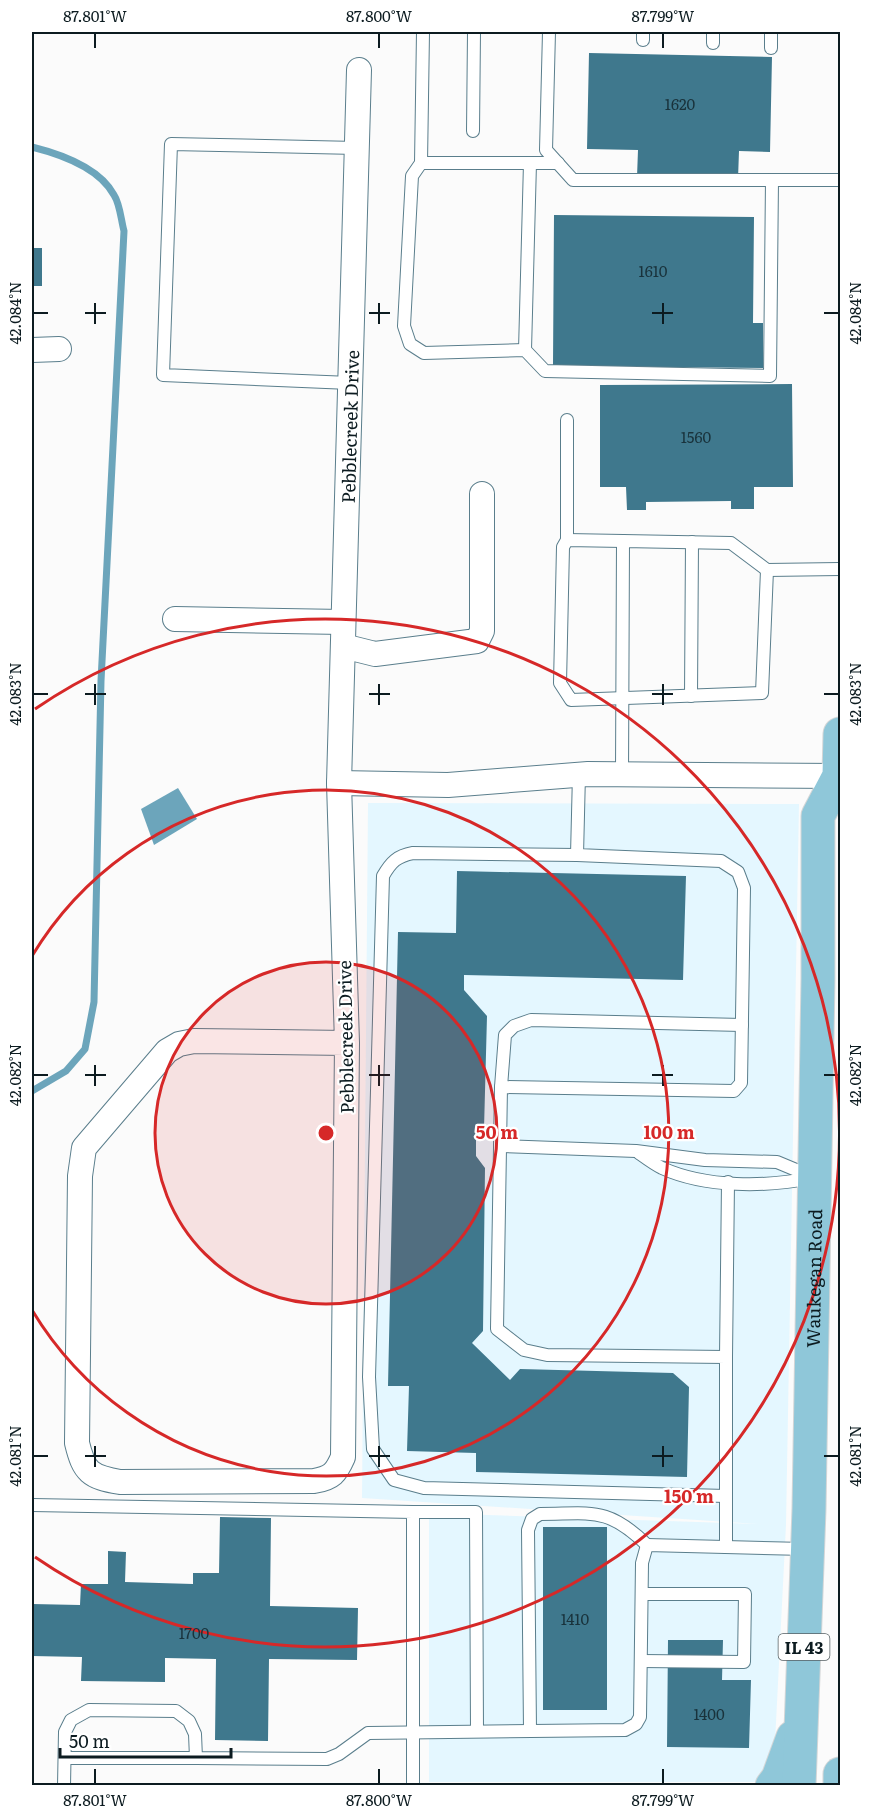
<svg xmlns="http://www.w3.org/2000/svg" width="872" height="1817" viewBox="0 0 872 1817" font-family="Literata,serif">
  <style>
    .built { fill: #e4f7ff }
    .water { fill: #6ca5bb }
    .lines { fill: none; stroke-linecap: round; stroke-linejoin: round }
    .stream { stroke: #6ca5bb; stroke-width: 7 }
    .building { fill: #3f788d }
    .service-casing { stroke: #5a7e8c; stroke-width: 14 }
    .minor-casing { stroke: #5a7e8c; stroke-width: 26 }
    .primary-casing { stroke: #d3d6d7; stroke-width: 35 }
    .service { stroke: #fff; stroke-width: 12 }
    .minor { stroke: #fff; stroke-width: 24 }
    .primary { stroke: #8fc7d9; stroke-width: 33 }
    .ticks { fill: none; stroke: #0c1b20; stroke-width: 2 }
    .ring { fill: none; stroke: #d62828; stroke-width: 3 }
    .labels { text-anchor: middle; dominant-baseline: central; stroke-width: 4.5; stroke-linejoin: round; paint-order: stroke }
    .number-label { font-size: 15px; fill: #19323b }
    .shield { fill: #fff; stroke: #555f63; stroke-width: 1.5 }
    .shield-label { font-size: 16px; font-weight: bold; fill: #0c1b20 }
    .street-label { font-size: 18px; fill: #0c1b20; stroke: #fff }
    .centre { fill: #d62828; stroke: #fff; stroke-width: 3 }
    .ring-label { font-size: 18px; text-anchor: middle; font-weight: bold; fill: #d62828; stroke: #fff; stroke-width: 4.5; stroke-linejoin: round; paint-order: stroke }
    .neatline { fill: none; stroke: #0c1b20; stroke-width: 2 }
    .ticks-label { font-size: 15px; text-anchor: middle; fill: #0c1b20 }
  </style>
  <rect width="100%" height="100%" fill="#fbfbfb"/>
  <polygon class="built" points="368,803 799,804 786,1525 773,1782 429,1782 429,1513 758,1524 362,1498"/>
  <polygon class="water" points="178,788 197,819 154,845 141,809"/>
  <g class="lines">
    <path class="stream" d="M32,147C60,154 99,167 114,195C120,204 121,220 124,231L101,681L94,1002L85,1049L66,1071L32,1091"/>
  </g>
  <g class="building">
    <polygon points="589,53 772,57 770,152 739,151 738,179 637,177 638,150 587,149"/>
    <polygon points="554,215 754,217 753,323 763,323 763,368 553,366"/>
    <rect x="32" y="248" width="10" height="38"/>
    <polygon points="792,384 793,487 754,487 754,509 731,509 731,501 646,502 646,510 627,510 626,487 600,487 600,385"/>
    <polygon points="457,871 686,876 683,980 464,975 464,990 487,1016 484,1129 476,1138 476,1156 485,1168 483,1331 472,1343 510,1380 520,1369 673,1373 689,1387 687,1477 476,1472 476,1453 407,1451 409,1386 388,1386 398,932 456,933"/>
    <polygon points="220,1517 271,1518 270,1606 358,1608 357,1660 269,1659 268,1741 215,1740 216,1659 165,1658 165,1682 81,1681 82,1657 32,1656 32,1604 80,1605 81,1584 108,1584 108,1551 126,1552 125,1582 193,1584 193,1573 219,1573"/>
    <rect x="543" y="1527" width="64" height="183"/>
    <polygon points="668,1640 723,1640 722,1680 751,1680 749,1748 667,1747"/>
  </g>
  <g class="lines">
    <g class="service-casing">
      <g id="service">
        <polyline points="549,32 546,150 573,180 840,180"/>
        <polyline points="643,32 643,40"/>
        <polyline points="713,32 713,43"/>
        <polyline points="771,32 771,48"/>
        <polyline points="473,131 474,32"/>
        <polyline points="421,163 423,32"/>
        <polyline points="558,163 421,163 412,176 404,326 410,344 424,353 525,350 545,371 770,376 772,180"/>
        <polyline points="525,350 530,163"/>
        <polyline points="350,383 163,375 171,144 357,148"/>
        <polyline points="567,420 567,540"/>
        <polyline points="623,541 567,540 563,547 560,683 571,700 762,693 767,570"/>
        <polyline points="691,696 692,542"/>
        <polyline points="579,774 577,855 721,861 738,872 744,888 741,1083 734,1091 501,1087 497,1329 524,1350 547,1355 726,1357 726,1547"/>
        <polyline points="622,774 623,541 731,543 767,570 840,569"/>
        <path d="M577,855L413,853C397,856 391,862 383,876L369,1377L373,1449L394,1480L424,1488L726,1496"/>
        <polyline points="501,1087 505,1035 514,1026 531,1020 742,1025"/>
        <polyline points="500,1146 636,1151 705,1160 777,1162 813,1177"/>
        <path d="M639,1153C646,1158 654,1164 662,1168C706,1188 766,1187 812,1178"/>
        <polyline points="726,1357 728,1182"/>
        <polyline points="32,1505 413,1512 413,1786"/>
        <polyline points="413,1512 476,1512 477,1731"/>
        <polyline points="641,1661 744,1662 745,1594 642,1594"/>
        <path d="M530,1730L528,1530L532,1519L540,1514C592,1514 607,1506 647,1545"/>
        <polyline points="65,1758 196,1758"/>
        <polyline points="64,1786 65,1732 71,1720 89,1710 176,1711 189,1721 195,1734 196,1758 327,1759 339,1754 368,1733 625,1730 636,1724 640,1717 642,1563 647,1545 805,1549"/>
      </g>
    </g>
    <g class="minor-casing">
      <g id="minor">
        <polyline points="32,350 59,349"/>
        <polyline points="175,619 343,622"/>
        <polyline points="343,646 375,654 477,641 482,631 482,494"/>
        <polyline points="339,783 448,785 588,774 839,776"/>
        <path id="s1" d="M347,1043L194,1041L179,1044L167,1051L84,1148L80,1176L77,1443C84,1472 90,1477 120,1482L314,1481C332,1478 336,1473 343,1457L347,1043L339,783L359,70"/>
      </g>
    </g>
    <g class="primary-casing">
      <g id="primary">
        <polyline points="772,1786 778,1778 793,1737"/>
        <path id="s2" d="M799,1786L809,1509L818,979V816L839,776L840,734"/>
        <polyline points="840,1786 840,1774"/>
      </g>
    </g>
    <use href="#service" class="service"/>
    <use href="#minor" class="minor"/>
    <use href="#primary" class="primary"/>
  </g>
  <path class="ticks" d="M95,33V48M379,33V48M663,33V48M95,303V324M379,303V324M663,303V324M33,313H48M85,313H106M369,313H390M652,313H673M824,313H839M95,684V705M379,684V705M663,684V705M33,694H48M85,694H106M369,694H390M652,694H673M824,694H839M95,1065V1086M379,1065V1086M663,1065V1086M33,1075H48M85,1075H106M369,1075H390M652,1075H673M824,1075H839M95,1446V1467M379,1446V1467M663,1446V1467M33,1456H48M85,1456H106M369,1456H390M652,1456H673M824,1456H839M95,1769V1784M379,1769V1784M663,1769V1784"/>
  <circle cx="326" cy="1133" r="171" fill="#d62828" fill-opacity=".12"/>
  <g class="ring">
    <circle cx="326" cy="1133" r="171"/>
    <path d="M32 956A343 343 0 1 1 32 1310"/>
    <path d="M35 709A514 514 0 1 1 35 1557"/>
  </g>
  <g class="labels">
    <g class="number-label">
      <text x="680" y="103">1620</text>
      <text x="653" y="270">1610</text>
      <text x="696" y="436">1560</text>
      <text x="575" y="1618">1410</text>
      <text x="194" y="1632">1700</text>
      <text x="709" y="1713">1400</text>
    </g>
    <rect class="shield" x="778.5" y="1634" width="51" height="26" rx="4.5"/>
    <g class="shield-label">
      <text x="804" y="1647">IL 43</text>
    </g>
    <g class="street-label">
      <text stroke="none"><textPath href="#s1" startOffset="1934">Pebblecreek Drive</textPath></text>
      <text transform="translate(345 1037) rotate(-91)">Pebblecreek Drive</text>
      <text stroke="none"><textPath href="#s2" startOffset="508">Waukegan Road</textPath></text>
    </g>
  </g>
  <circle cx="326" cy="1133" r="9" class="centre"/>
  <g class="ring-label">
    <text x="497" y="1139">50 m</text>
    <text x="669" y="1139">100 m</text>
    <text x="689" y="1503">150 m</text>
  </g>
  <rect width="872" height="1817" fill="none" stroke="#ffffff" stroke-width="66"/>
  <path d="M60 1748v9h171v-9" fill="none" stroke="#0c1b20" stroke-width="3"/>
  <text x="69" y="1748" font-size="18" fill="#0c1b20" stroke="#ffffff" stroke-width="4.5" paint-order="stroke">50 m</text>
  <rect x="33" y="33" width="806" height="1751" class="neatline"/>
  <g class="ticks-label">
    <text x="95" y="22">87.801°W</text>
    <text x="379" y="22">87.800°W</text>
    <text x="663" y="22">87.799°W</text>
    <text transform="translate(16 313) rotate(-90)" y="5">42.084°N</text>
    <text transform="translate(856 313) rotate(-90)" y="5">42.084°N</text>
    <text transform="translate(16 694) rotate(-90)" y="5">42.083°N</text>
    <text transform="translate(856 694) rotate(-90)" y="5">42.083°N</text>
    <text transform="translate(16 1075) rotate(-90)" y="5">42.082°N</text>
    <text transform="translate(856 1075) rotate(-90)" y="5">42.082°N</text>
    <text transform="translate(16 1456) rotate(-90)" y="5">42.081°N</text>
    <text transform="translate(856 1456) rotate(-90)" y="5">42.081°N</text>
    <text x="95" y="1806">87.801°W</text>
    <text x="379" y="1806">87.800°W</text>
    <text x="663" y="1806">87.799°W</text>
  </g>
</svg>
